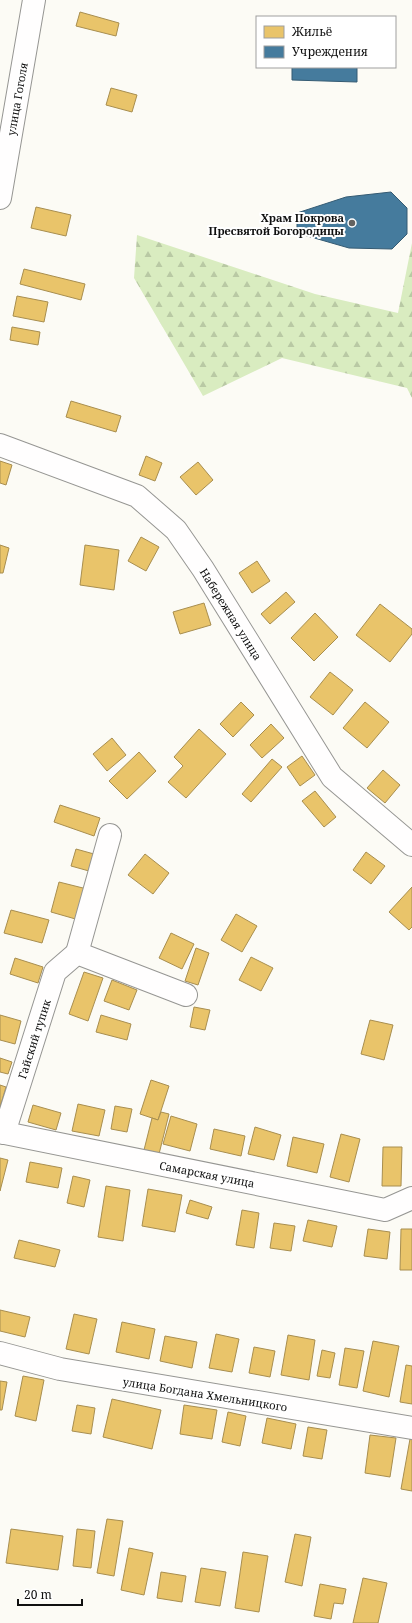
<svg xmlns="http://www.w3.org/2000/svg" width="412" height="1623" viewBox="0 0 412 1623" font-family="'Noto Serif',serif">
  <style>
    .forest { fill: url(#forest-firs) }
    .homes { fill: #e9c46a; stroke: #a88e4f }
    .public { fill: #457b9d; stroke: #355b73 }
    .lines { fill: none; stroke-linecap: round; stroke-linejoin: round }
    .street-casing { stroke: #969693; stroke-width: 24 }
    .street { stroke: #fffefe; stroke-width: 22 }
    .poi-dot { fill: #636260; stroke: #fff; stroke-width: 1.5 }
    .labels { text-anchor: middle; dominant-baseline: central; stroke-width: 4; stroke-linejoin: round; paint-order: stroke }
    .street-label { font-size: 11px; fill: #101010; stroke: #fff }
    .poi-label { font-size: 11px; font-weight: bold; fill: #101010; stroke: #fff; text-anchor: end }
  </style>
  <defs>
    <pattern id="forest-firs" width="22" height="20" patternUnits="userSpaceOnUse"><rect width="22" height="20" fill="#d9ecc0"/><path d="M5 1l3.5 6h-7zM16 11l3.5 6h-7z" fill="#b9c9a4"/></pattern>
  </defs>
  <rect width="100%" height="100%" fill="#fcfbf5"/>
  <polygon class="forest" points="137,235 315,294 398,313 412,243 412,398 407,388 282,358 203,396 134,278"/>
  <g class="homes">
    <polygon points="80,12 119,23 116,36 76,26"/>
    <polygon points="111,88 137,95 132,112 106,105"/>
    <polygon points="36,207 71,215 66,236 31,228"/>
    <polygon points="24,269 85,284 81,300 20,284"/>
    <polygon points="17,296 48,302 44,322 13,316"/>
    <polygon points="12,327 40,332 38,345 10,340"/>
    <polygon points="71,401 121,416 116,432 66,417"/>
    <polygon points="146,456 162,463 155,481 139,475"/>
    <polygon points="0,461 12,465 6,485 0,483"/>
    <polygon points="198,462 213,480 196,495 180,477"/>
    <polygon points="141,537 159,547 146,571 128,561"/>
    <polygon points="0,545 9,548 3,573 0,573"/>
    <polygon points="85,545 119,550 114,590 80,585"/>
    <polygon points="257,561 270,581 252,593 239,573"/>
    <polygon points="286,592 295,602 270,624 261,614"/>
    <polygon points="204,603 211,625 180,634 173,612"/>
    <polygon points="380,604 412,629 412,634 390,662 356,635"/>
    <polygon points="315,613 338,637 314,661 291,638"/>
    <polygon points="330,672 353,690 333,715 310,697"/>
    <polygon points="241,702 254,715 233,737 220,724"/>
    <polygon points="365,702 389,722 367,748 343,728"/>
    <polygon points="271,724 284,738 262,758 250,745"/>
    <polygon points="199,729 226,754 186,798 168,782 183,766 174,757"/>
    <polygon points="112,738 126,755 107,771 93,754"/>
    <polygon points="139,752 156,771 127,799 109,781"/>
    <polygon points="302,756 315,775 300,786 287,767"/>
    <polygon points="272,759 282,767 251,802 242,794"/>
    <polygon points="383,770 400,785 385,803 367,788"/>
    <polygon points="315,791 336,817 324,827 302,801"/>
    <polygon points="60,805 100,818 94,836 54,822"/>
    <polygon points="76,849 94,854 89,871 71,866"/>
    <polygon points="366,852 385,866 371,884 353,870"/>
    <polygon points="145,854 169,873 153,894 128,875"/>
    <polygon points="59,882 87,889 79,920 51,912"/>
    <polygon points="412,887 412,927 409,930 389,912"/>
    <polygon points="11,910 49,920 42,943 4,933"/>
    <polygon points="236,914 257,926 242,952 221,940"/>
    <polygon points="171,933 194,944 182,969 159,958"/>
    <polygon points="196,948 209,953 198,985 185,981"/>
    <polygon points="251,957 273,968 261,991 239,980"/>
    <polygon points="15,958 43,967 38,983 10,974"/>
    <polygon points="84,972 103,978 88,1021 69,1014"/>
    <polygon points="112,980 137,990 129,1010 104,1001"/>
    <polygon points="194,1007 210,1010 205,1030 190,1027"/>
    <polygon points="0,1015 21,1021 15,1044 0,1040"/>
    <polygon points="101,1015 131,1024 127,1040 96,1032"/>
    <polygon points="370,1020 393,1025 384,1060 361,1054"/>
    <polygon points="0,1058 12,1062 8,1074 0,1072"/>
    <polygon points="151,1080 169,1086 158,1120 140,1114"/>
    <polygon points="0,1085 6,1087 0,1107"/>
    <polygon points="78,1104 105,1110 99,1136 72,1131"/>
    <polygon points="33,1105 61,1113 56,1130 28,1122"/>
    <polygon points="115,1106 132,1109 127,1132 111,1129"/>
    <polygon points="161,1112 169,1114 159,1154 144,1150 152,1118 158,1120"/>
    <polygon points="171,1116 197,1124 190,1151 163,1144"/>
    <polygon points="255,1127 281,1135 274,1160 248,1154"/>
    <polygon points="214,1129 245,1136 241,1156 210,1149"/>
    <polygon points="341,1134 360,1139 349,1182 330,1177"/>
    <polygon points="293,1137 324,1144 317,1173 287,1166"/>
    <polygon points="383,1147 402,1147 401,1186 382,1186"/>
    <polygon points="0,1158 8,1160 0,1191"/>
    <polygon points="30,1162 62,1168 58,1188 26,1182"/>
    <polygon points="73,1176 90,1180 84,1207 67,1203"/>
    <polygon points="106,1186 130,1190 123,1241 98,1237"/>
    <polygon points="148,1189 182,1195 175,1232 142,1226"/>
    <polygon points="190,1200 212,1207 208,1219 186,1213"/>
    <polygon points="242,1210 259,1213 254,1248 236,1245"/>
    <polygon points="308,1220 337,1226 332,1247 303,1241"/>
    <polygon points="274,1223 295,1226 291,1251 270,1248"/>
    <polygon points="368,1229 390,1232 387,1259 364,1256"/>
    <polygon points="401,1229 412,1229 412,1270 400,1270"/>
    <polygon points="19,1240 60,1250 55,1267 14,1258"/>
    <polygon points="0,1310 30,1317 25,1337 0,1331"/>
    <polygon points="74,1314 97,1319 89,1354 66,1349"/>
    <polygon points="122,1322 155,1329 149,1359 116,1352"/>
    <polygon points="216,1334 239,1339 232,1372 209,1368"/>
    <polygon points="288,1335 315,1340 309,1380 281,1375"/>
    <polygon points="165,1336 197,1342 192,1368 160,1361"/>
    <polygon points="373,1341 399,1346 389,1397 363,1391"/>
    <polygon points="254,1347 275,1351 270,1377 249,1373"/>
    <polygon points="345,1348 364,1351 357,1388 339,1385"/>
    <polygon points="322,1350 335,1353 330,1378 317,1376"/>
    <polygon points="406,1365 412,1366 412,1404 400,1402"/>
    <polygon points="23,1376 44,1380 36,1421 15,1416"/>
    <polygon points="0,1381 7,1382 2,1410 0,1410"/>
    <polygon points="112,1399 161,1410 152,1449 103,1437"/>
    <polygon points="77,1405 95,1408 91,1434 72,1431"/>
    <polygon points="184,1405 217,1410 212,1439 180,1434"/>
    <polygon points="228,1412 246,1416 240,1446 222,1442"/>
    <polygon points="267,1418 296,1424 291,1449 262,1443"/>
    <polygon points="308,1427 327,1430 322,1459 303,1456"/>
    <polygon points="370,1435 396,1438 390,1477 365,1473"/>
    <polygon points="410,1439 412,1439 412,1491 401,1489"/>
    <polygon points="107,1519 123,1521 114,1576 97,1573"/>
    <polygon points="11,1529 63,1536 58,1570 6,1563"/>
    <polygon points="77,1529 95,1531 91,1568 73,1566"/>
    <polygon points="295,1534 311,1537 302,1586 285,1582"/>
    <polygon points="129,1548 153,1553 144,1595 121,1590"/>
    <polygon points="243,1552 268,1556 259,1612 235,1608"/>
    <polygon points="201,1568 226,1572 220,1606 195,1602"/>
    <polygon points="161,1572 186,1576 182,1602 157,1598"/>
    <polygon points="363,1578 387,1583 378,1623 353,1623"/>
    <polygon points="320,1584 346,1589 343,1604 334,1603 331,1619 314,1616"/>
  </g>
  <g class="public">
    <polygon points="292,67 357,67 357,82 292,80"/>
    <polygon points="391,192 407,208 407,234 392,249 349,248 297,233 297,213 346,197"/>
  </g>
  <g class="lines">
    <g class="street-casing">
      <g id="street">
        <polyline points="0,198 34,0"/>
        <polyline points="0,445 137,496 176,530 203,569 332,777 412,845"/>
        <polyline points="77,953 110,835"/>
        <polyline points="0,1132 385,1210 412,1198"/>
        <polyline points="4,1133 55,972 77,953 186,995"/>
        <polyline points="0,1353 60,1369 412,1428"/>
      </g>
    </g>
    <use href="#street" class="street"/>
  </g>
  <circle class="poi-dot" cx="352" cy="223" r="4"/>
  <g class="labels">
    <g class="street-label">
      <text transform="translate(17 99) rotate(-80)">улица Гоголя</text>
      <text transform="translate(231 614) rotate(58)">Набережная улица</text>
      <text transform="translate(34 1039) rotate(-72)">Гайский тупик</text>
      <text transform="translate(207 1174) rotate(11)">Самарская улица</text>
      <text transform="translate(205 1394) rotate(9)">улица Богдана Хмельницкого</text>
    </g>
    <g class="poi-label">
      <text x="344" y="217">Храм Покрова<tspan x="344" dy="13">Пресвятой Богородицы</tspan></text>
    </g>
  </g>
  <rect x="256" y="16" width="140" height="52" fill="#ffffff" stroke="#9f9f9f"/>
  <rect x="264" y="26" width="20" height="12" fill="#e9c46a" stroke="#9f9f9f"/>
  <text x="292" y="36" font-size="12" fill="#101010">Жильё</text>
  <rect x="264" y="46" width="20" height="12" fill="#457b9d" stroke="#9f9f9f"/>
  <text x="292" y="56" font-size="12" fill="#101010">Учреждения</text>
  <path d="M18 1599v6h64v-6" fill="none" stroke="#101010" stroke-width="2"/>
  <text x="24" y="1599" font-size="12" fill="#101010" stroke="#ffffff" stroke-width="3" paint-order="stroke">20 m</text>
</svg>
